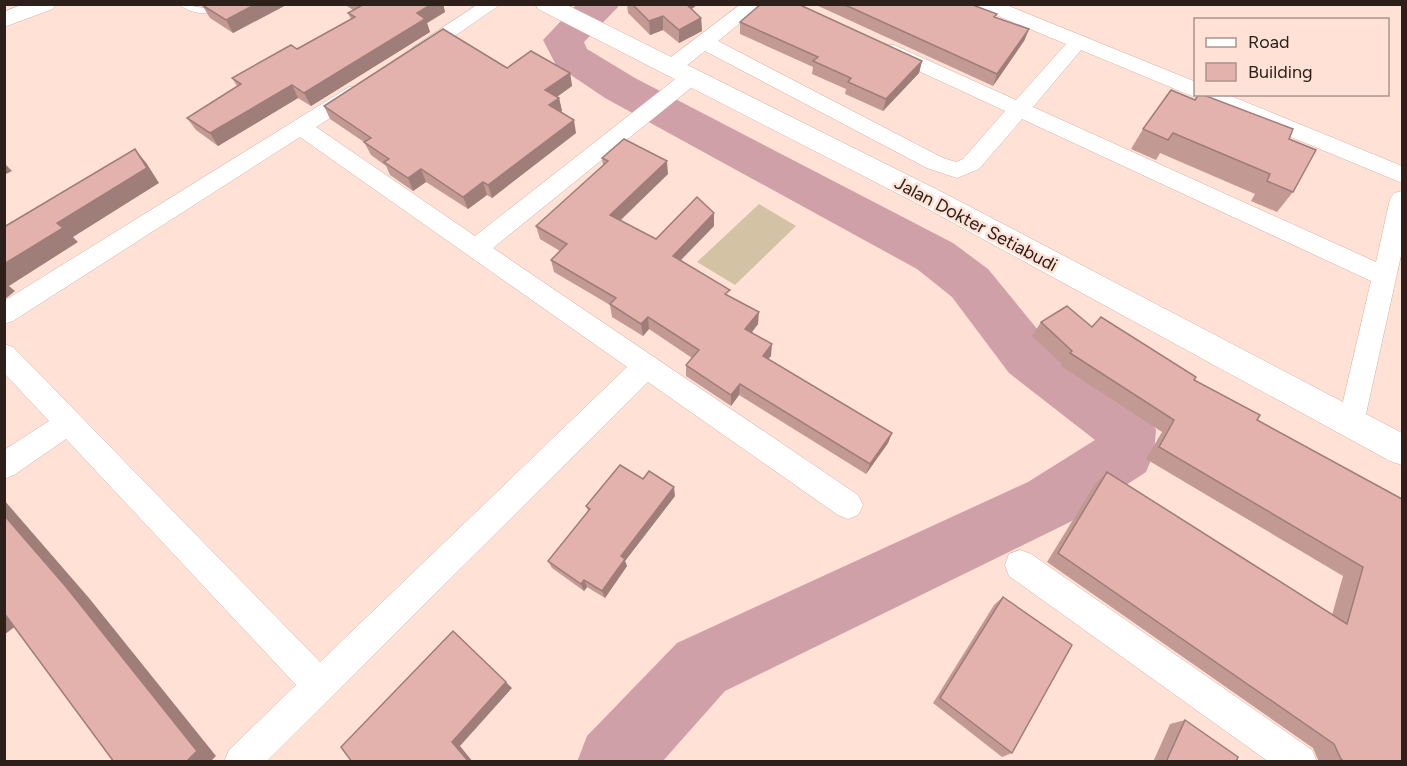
<svg xmlns="http://www.w3.org/2000/svg" width="1407" height="766" viewBox="0 0 1407 766" font-family="Figtree,sans-serif">
  <style>
    .green { fill: #d3c3a4 }
    .lines { fill: none; stroke-linecap: round; stroke-linejoin: round }
    .river { fill: #cfa0a7; fill-rule: evenodd }
    .service-casing { stroke: #d4b1a2; stroke-width: 1 }
    .minor-casing { stroke: #d4b1a2; stroke-width: 1 }
    .tertiary-casing { stroke: #d4b1a2; stroke-width: 1 }
    .primary-casing { stroke: #d4b1a2; stroke-width: 1 }
    .service { fill: #fff; fill-rule: evenodd }
    .minor { fill: #fff; fill-rule: evenodd }
    .tertiary { fill: #fff; fill-rule: evenodd }
    .primary { fill: #fff; fill-rule: evenodd }
    .wall { fill: #c39994 }
    .shaded-wall { fill: #9f7d78 }
    .building { fill: #e3b2ac; stroke: #9f7d78; stroke-width: 1.5 }
    .labels { text-anchor: middle; dominant-baseline: central; stroke-width: 5; stroke-linejoin: round; paint-order: stroke }
    .street-label { font-size: 18px; fill: #2d201a; stroke: #ffe2d5 }
  </style>
  <rect width="100%" height="100%" fill="#ffe2d5"/>
  <polygon class="green" points="759,204 796,226 735,285 697,262"/>
  <g class="lines">
    <polygon class="river" points="577,4 617,4 618,7 584,42 587,49 635,78 953,243 988,269 1047,341 1123,397 1147,412 1156,430 1154,453 1146,472 1070,522 725,691 662,762 577,762 587,736 677,643 1028,482 1095,440 1009,373 952,297 917,269 605,98 556,65 543,40"/>
    <g class="service-casing">
      <path id="service" d="M179,4L204,8L216,4H229C215,15 193,17 179,4Z"/>
    </g>
    <g class="minor-casing">
      <g id="minor">
        <polygon points="478,4 501,4 426,56 412,56 409,52 412,48"/>
        <polygon points="741,4 763,4 718,41 943,158 956,162 963,159 1005,111 880,53 877,49 880,45 894,45 1016,100 1066,44 979,8 977,4 1004,4 1196,82 1196,94 1226,94 1402,166 1402,183 1081,50 1033,107 1376,262 1390,199 1394,193 1402,191 1402,251 1362,432 1352,435 1342,432 1338,423 1371,281 1022,119 979,169 957,178 927,168 705,51 677,73 663,73 660,68 663,63"/>
        <polygon points="690,71 697,73 700,78 697,83 493,248 858,495 863,505 858,515 848,519 838,515 648,382 266,762 224,762 229,750 296,685 66,439 14,475 4,479 4,450 49,421 4,373 4,344 13,347 320,662 627,367 300,137 13,321 4,324 4,301 349,87 363,87 366,92 363,97 316,127 475,236 683,73"/>
        <polygon points="1020,550 1031,554 1312,750 1317,762 1269,762 1009,576 1005,565 1009,554"/>
      </g>
    </g>
    <g class="tertiary-casing">
      <polygon id="tertiary" points="23,4 56,4 53,9 4,27 4,12"/>
    </g>
    <g class="primary-casing">
      <polygon id="primary" points="535,4 565,4 946,194 1402,433 1402,465 1390,461 926,208 538,9"/>
    </g>
    <use href="#service" class="service"/>
    <use href="#minor" class="minor"/>
    <use href="#tertiary" class="tertiary"/>
    <use href="#primary" class="primary"/>
  </g>
  <g class="wall">
    <polygon points="203,4 288,4 233,33 210,18 202,5"/>
    <polygon points="344,4 443,4 445,12 427,23 430,32 311,106 298,98 218,146 196,130 187,118 237,86 232,78 297,49 351,19 348,13 353,10"/>
    <polygon points="627,4 698,4 691,9 701,18 702,31 679,43 663,30 650,35 628,13"/>
    <polygon points="814,4 970,4 995,17 1029,29 1024,41 993,86"/>
    <polygon points="740,22 922,61 919,73 883,111 845,94 846,89 812,74 813,67 740,34"/>
    <polygon points="507,68 570,73 572,86 557,97 559,98 562,111 561,112 576,133 492,198 487,195 468,209 426,182 413,191 390,175 386,166 371,155 364,142 330,119 324,106"/>
    <polygon points="1143,129 1289,139 1293,192 1277,212 1251,201 1255,194 1160,153 1156,160 1131,149"/>
    <polygon points="602,158 668,174 620,221 656,239 714,213 714,226 681,260 729,296 758,324 752,332 771,356 768,359 892,433 888,443 866,474 739,395 731,406 686,376 686,365 692,358 649,329 643,336 612,317 610,305 554,272 551,260 560,251 540,239 536,226 603,165"/>
    <polygon points="1041,322 1092,327 1194,380 1257,420 1402,499 1402,762 1319,762 1313,748 1047,562 1095,484 1107,472 1332,615 1343,576 1146,459 1162,432 1061,366 1062,364 1032,336"/>
    <polygon points="643,479 675,496 625,561 627,566 605,598 587,587 584,591 552,568 548,561 588,511 586,506"/>
    <polygon points="1003,597 1012,753 1002,757 933,703 994,605"/>
    <polygon points="1185,720 1236,762 1153,762 1170,724"/>
  </g>
  <g class="shaded-wall">
    <polygon points="256,4 288,4 233,33 226,20"/>
    <polygon points="432,4 443,4 445,12 427,23 430,32 311,106 304,93 417,13"/>
    <polygon points="683,4 698,4 683,16"/>
    <polygon points="663,16 663,30 650,35 649,21"/>
    <polygon points="701,18 702,31 679,43 679,30"/>
    <polygon points="1029,29 1024,41 993,86 997,74"/>
    <polygon points="922,61 919,73 883,111 886,99"/>
    <polygon points="570,73 572,86 548,103 545,90"/>
    <polygon points="292,85 298,98 218,146 210,133"/>
    <polygon points="559,98 562,111 552,118 549,105"/>
    <polygon points="574,120 576,133 492,198 488,185"/>
    <polygon points="135,149 147,164 159,183 73,237 78,242 9,286 15,291 4,300 4,264 57,223"/>
    <polygon points="667,161 668,174 612,228 610,215"/>
    <polygon points="4,163 12,171 4,175"/>
    <polygon points="421,169 426,182 413,191 408,178"/>
    <polygon points="483,182 487,195 468,209 463,197"/>
    <polygon points="714,213 714,226 673,268 673,256"/>
    <polygon points="759,312 758,324 745,341 745,329"/>
    <polygon points="648,317 649,329 643,336 641,324"/>
    <polygon points="772,344 771,356 761,367 763,356"/>
    <polygon points="740,384 739,395 731,406 731,395"/>
    <polygon points="892,433 888,443 866,474 870,464"/>
    <polygon points="674,487 675,496 625,561 627,566 605,598 602,591 621,556"/>
    <polygon points="4,500 89,598 216,756 210,762 186,762 4,515"/>
    <polygon points="584,580 587,587 584,591 581,584"/>
    <polygon points="4,610 26,618 4,635"/>
    <polygon points="453,631 512,688 460,746 473,762 469,762 452,742"/>
  </g>
  <g class="building">
    <polygon points="203,4 256,4 226,20 202,5"/>
    <polygon points="360,4 432,4 417,13 425,19 304,93 292,85 210,133 187,118 241,84 232,78 291,45 297,49 355,17 348,13 361,6"/>
    <polygon points="632,4 686,4 701,18 679,30 663,16 649,21"/>
    <polygon points="761,4 798,4 922,61 886,99 848,82 851,78 813,61 818,57 740,22"/>
    <polygon points="843,4 970,4 997,14 994,17 1029,29 997,74"/>
    <polygon points="443,29 507,68 531,51 570,73 545,90 559,98 549,105 574,120 488,185 483,182 463,197 421,169 408,178 384,162 389,159 364,142 371,138 324,106"/>
    <polygon points="1171,90 1195,100 1199,94 1201,94 1293,129 1289,139 1316,150 1293,192 1267,181 1270,174 1173,133 1168,140 1143,129"/>
    <polygon points="624,139 667,161 610,215 656,239 697,197 714,213 673,256 730,290 725,294 759,312 745,329 772,344 763,356 892,433 870,464 740,384 731,395 686,365 699,350 648,317 641,324 610,304 616,298 551,260 567,244 536,226 608,161 602,158"/>
    <polygon points="135,149 147,168 57,223 63,228 4,264 4,227"/>
    <polygon points="1067,306 1092,327 1101,317 1196,377 1194,380 1260,415 1257,420 1402,499 1402,762 1345,762 1341,759 1334,744 1058,553 1107,472 1347,624 1363,567 1159,447 1174,420 1070,353 1072,351 1041,322"/>
    <polygon points="620,465 643,479 649,471 674,487 621,556 625,559 602,591 584,580 581,584 548,561 590,509 586,506"/>
    <polygon points="4,515 67,588 197,751 186,762 114,762 4,613"/>
    <polygon points="1003,597 1072,645 1012,753 940,698"/>
    <polygon points="453,631 506,682 452,742 469,762 352,762 341,747"/>
    <polygon points="1185,720 1238,757 1236,762 1166,762"/>
  </g>
  <g class="labels">
    <g class="street-label">
      <text transform="translate(976 224) rotate(28)">Jalan Dokter Setiabudi</text>
    </g>
  </g>
  <rect width="1407" height="766" fill="none" stroke="#2d201a" stroke-width="12"/>
  <rect x="1194" y="18" width="195" height="78" fill="#ffe2d5" stroke="#ab948a" stroke-width="1.5"/>
  <rect x="1206" y="38" width="30" height="9" fill="#ffffff" stroke="#ab948a" stroke-width="1.5"/>
  <text x="1248" y="48" font-size="18" fill="#2d201a">Road</text>
  <rect x="1206" y="63" width="30" height="18" fill="#e3b2ac" stroke="#ab948a" stroke-width="1.5"/>
  <text x="1248" y="78" font-size="18" fill="#2d201a">Building</text>
</svg>
